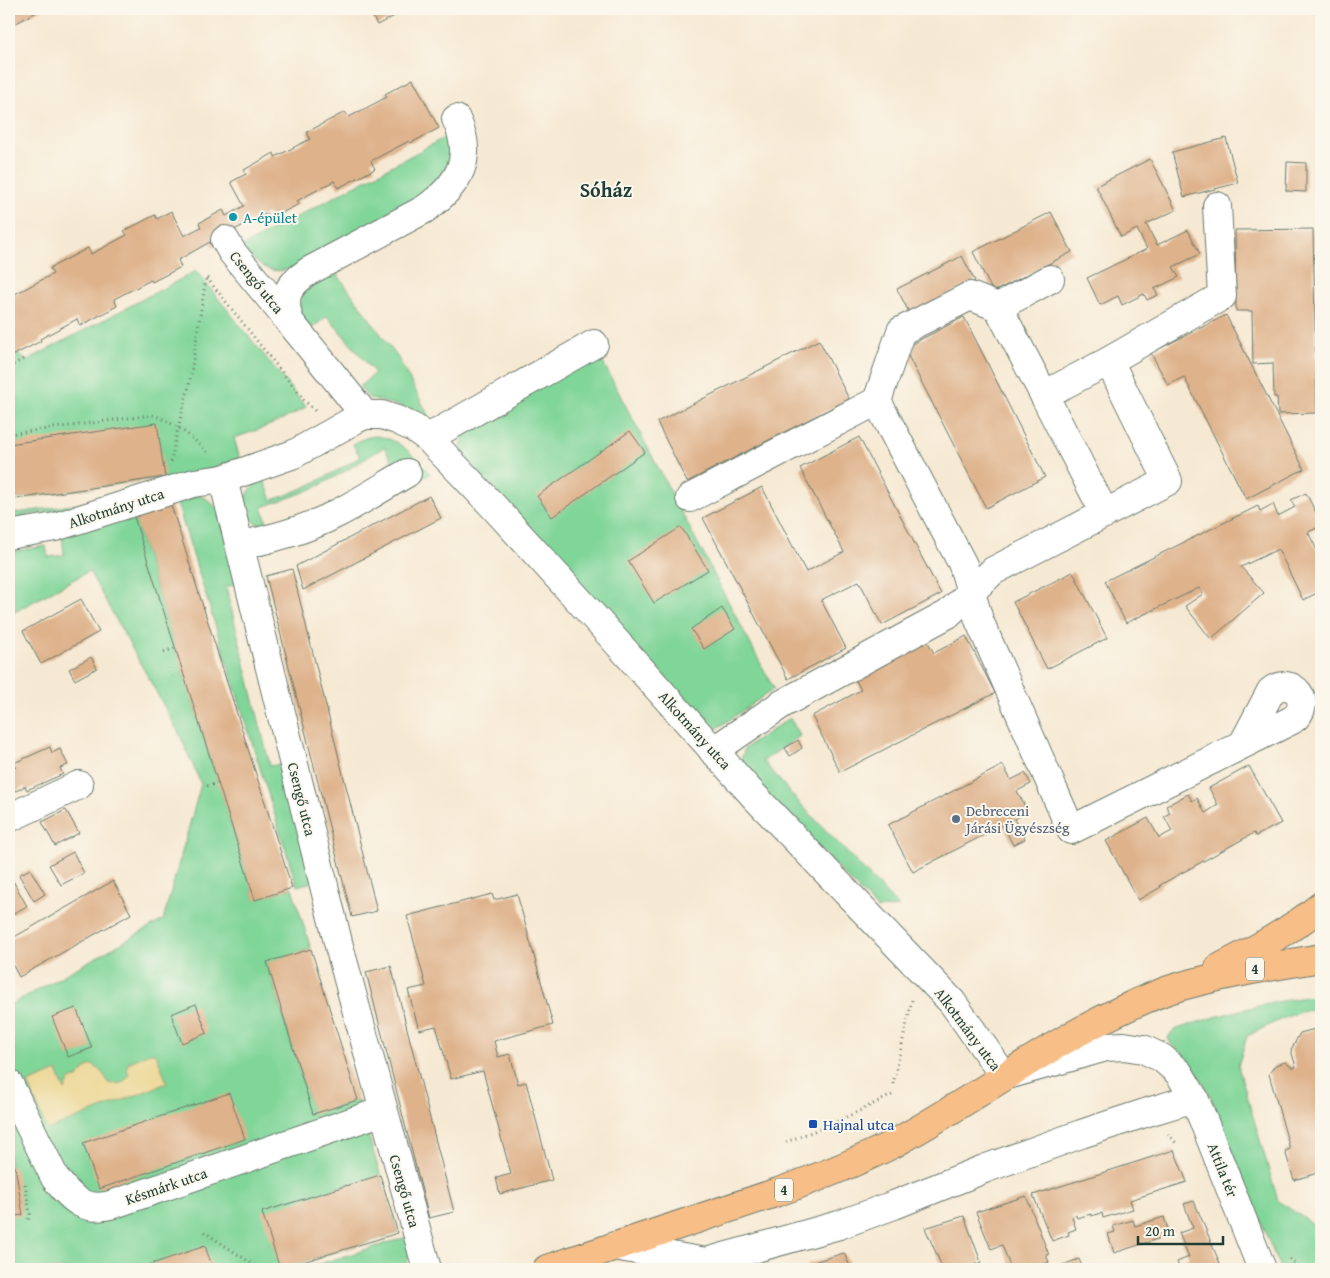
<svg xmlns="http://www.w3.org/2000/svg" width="1330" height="1278" viewBox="0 0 1330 1278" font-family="'Gentium Book Plus',serif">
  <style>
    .green { fill: #80d599; stroke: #508966 }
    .sand { fill: #eeda9e; stroke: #868c69 }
    .building { fill: #deb28b }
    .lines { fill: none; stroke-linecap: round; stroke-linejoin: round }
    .minor-casing { stroke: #6a796c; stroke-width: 30 }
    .major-casing { stroke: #6a796c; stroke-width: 30 }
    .path { stroke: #6a796c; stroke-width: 3; stroke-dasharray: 1 4; stroke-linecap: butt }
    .minor { stroke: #fff; stroke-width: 28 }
    .major { stroke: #f7be88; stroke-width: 28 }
    .culture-dot { fill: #0f9aa8; stroke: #fbf7ec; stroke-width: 2 }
    .service-dot { fill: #5c6f8a; stroke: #fbf7ec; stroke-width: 2 }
    .transit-dot { fill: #1a4fb4; stroke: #fbf7ec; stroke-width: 2 }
    .labels { text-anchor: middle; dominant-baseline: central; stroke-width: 4; stroke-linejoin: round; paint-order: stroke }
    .shield { fill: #fbf7ec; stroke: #61756b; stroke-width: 1 }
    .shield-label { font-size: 14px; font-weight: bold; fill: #1f3d34 }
    .culture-label { font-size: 15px; fill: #0d838f; stroke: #fbf7ec; text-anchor: start }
    .street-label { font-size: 15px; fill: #1f3d34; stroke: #fbf7ec }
    .service-label { font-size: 15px; fill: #4e5e75; stroke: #fbf7ec; text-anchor: start }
    .transit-label { font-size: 15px; fill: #164399; stroke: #fbf7ec; text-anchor: start }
    .district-label { font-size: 20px; font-weight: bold; fill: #1f3d34; stroke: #fbf7ec }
  </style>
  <rect width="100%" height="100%" fill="#fbf7ec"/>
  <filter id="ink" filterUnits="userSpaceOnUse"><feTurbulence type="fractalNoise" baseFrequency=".02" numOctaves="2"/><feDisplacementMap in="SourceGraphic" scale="10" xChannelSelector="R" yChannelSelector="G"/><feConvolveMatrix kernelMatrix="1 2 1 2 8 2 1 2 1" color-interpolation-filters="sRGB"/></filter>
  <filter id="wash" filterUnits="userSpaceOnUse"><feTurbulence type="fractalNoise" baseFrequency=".0096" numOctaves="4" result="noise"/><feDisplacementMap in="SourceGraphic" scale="20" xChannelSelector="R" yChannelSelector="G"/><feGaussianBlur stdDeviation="1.12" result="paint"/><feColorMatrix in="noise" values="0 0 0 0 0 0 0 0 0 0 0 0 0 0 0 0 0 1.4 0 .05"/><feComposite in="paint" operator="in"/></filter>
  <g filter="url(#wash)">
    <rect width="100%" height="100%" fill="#f6e9d3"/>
    <g class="green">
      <path d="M453,133L455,152L435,190L294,268C267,276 259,265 241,247Z"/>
      <polygon points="332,267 398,358 431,420 426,421 413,411 404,407 371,399 366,395 359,387 375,373 327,316 310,330 300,314 300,301 302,293"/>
      <path d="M196,271L306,407C281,422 261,429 234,438L240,459L166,483L165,477L9,500V358L18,353L26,361Z"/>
      <path d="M598,353L774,689L716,729L711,728L464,458C461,449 461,441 465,432Z"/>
      <path d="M375,436C400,438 414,456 430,474L418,481L406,459L395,465L384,447C363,460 342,474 320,485C302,494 282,500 262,507L269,528C240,523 237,490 264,480L272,500C304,490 332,474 360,457L353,444L365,438Z"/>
      <polygon points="200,496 207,499 218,509 238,583 226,587 270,766 283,764 313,882 297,886 175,497"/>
      <polygon points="116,499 95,505 22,516 13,526 9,526 9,514"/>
      <polygon points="170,501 171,505 134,517 255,899 292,888 311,949 267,963 313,1113 358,1100 360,1109 98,1199 59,1173 9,1069 9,999 12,1004 163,920 201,784 179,733 89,571 9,615 9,552 46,546 48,557 64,555 62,534"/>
      <polygon points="790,718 800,736 763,761 794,797 899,907 877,909 743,768 741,759 745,748"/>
      <path d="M1321,995V1008C1293,1011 1272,1024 1247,1036L1238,1066L1278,1201L1313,1224L1321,1222V1269H1280L1211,1097L1196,1070L1185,1056L1171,1044L1168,1038L1171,1033L1177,1029C1224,1013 1272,1001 1321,995Z"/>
      <polygon points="9,1099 68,1204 366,1128 398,1233 280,1269 9,1269"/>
      <path d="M407,1237C409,1249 410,1258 405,1269H303Z"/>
    </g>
    <path class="sand" d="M149,1053H154L157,1056L167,1083L47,1130L28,1083L57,1071L65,1090L70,1080L79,1077L80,1074L85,1070L87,1067L92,1065C98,1067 106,1076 108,1083C117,1085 124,1084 129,1075L127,1069L128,1063Z"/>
    <g id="blocks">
      <g class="building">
        <polygon points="9,9 42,9 9,27"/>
        <polygon points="369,9 408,9 377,25"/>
        <polygon points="413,79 439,128 411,143 409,141 371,161 375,169 338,188 334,181 297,201 299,204 270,219 267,213 234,230 236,234 212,247 210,242 178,260 181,267 152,282 151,280 114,299 117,306 80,326 77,319 40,339 41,341 12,356 9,350 9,295 14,292 15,294 53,274 50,268 88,248 91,254 127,235 124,231 155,215 157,219 171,211 184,236 201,227 199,223 223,210 226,216 244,206 231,182 246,174 244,170 274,153 275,157 310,139 307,132 345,112 349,117 387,97 385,94"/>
        <polygon points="1226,138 1238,183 1184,197 1172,152"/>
        <polygon points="1150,159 1176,210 1146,224 1157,245 1188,230 1200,254 1173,267 1179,277 1154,289 1158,295 1147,300 1144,294 1122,305 1118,296 1100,305 1087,278 1147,249 1137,229 1121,237 1096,186"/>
        <polygon points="1287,162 1306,163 1306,192 1286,191"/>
        <polygon points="1051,212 1072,252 993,292 973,252"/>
        <polygon points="1313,229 1317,413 1278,414 1277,397 1274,397 1273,363 1253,364 1252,311 1236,311 1235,230"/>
        <polygon points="962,256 975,281 910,314 897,289"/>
        <polygon points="1226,315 1304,469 1246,499 1184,377 1168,385 1151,353"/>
        <polygon points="964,317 1045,477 986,508 904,348"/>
        <polygon points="819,340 849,399 687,482 657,422"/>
        <polygon points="157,423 165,477 9,500 9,444"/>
        <polygon points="630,431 645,452 552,517 537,496"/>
        <polygon points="859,437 941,594 882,625 859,581 821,600 846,648 788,679 703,518 762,487 806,572 844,552 800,468"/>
        <polygon points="1306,493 1321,523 1321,526 1308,532 1321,558 1321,591 1303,600 1278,549 1241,567 1264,593 1211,639 1185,606 1203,594 1199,588 1126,623 1105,581 1258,506 1260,511 1273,504 1278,516 1295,507 1291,500"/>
        <polygon points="429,496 441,518 303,590 296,566"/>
        <polygon points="171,505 292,888 255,900 134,517"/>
        <polygon points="681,527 708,570 654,603 628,561"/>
        <polygon points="292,569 377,911 352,917 266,576"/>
        <polygon points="1073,572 1107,638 1047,669 1013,602"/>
        <polygon points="81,599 99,632 41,664 23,631"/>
        <polygon points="722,608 735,629 704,649 691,629"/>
        <polygon points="924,635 934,653 966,636 995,693 840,772 812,716 861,690 852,673"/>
        <polygon points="91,657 97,668 75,680 69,669"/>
        <polygon points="798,740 802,748 790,756 785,748"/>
        <polygon points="50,747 52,753 60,749 68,765 60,768 63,774 27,790 25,786 16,791 9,788 9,770 16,767 14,763"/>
        <polygon points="1003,765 1011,780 1025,773 1031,784 1017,791 1028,812 1014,819 1025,839 1013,845 1003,825 913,872 888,825"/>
        <polygon points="1249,766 1281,823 1256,836 1254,833 1160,885 1161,887 1138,900 1106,841 1148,818 1159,838 1172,831 1164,816 1170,813 1166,806 1188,794 1192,801 1197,798 1205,813 1218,805 1209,788"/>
        <polygon points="66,810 79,833 55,846 42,822"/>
        <polygon points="73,852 84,873 61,885 49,865"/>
        <polygon points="30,869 45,894 34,901 19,875"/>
        <polygon points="12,879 27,906 9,916 9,896 10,896 9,894 9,881"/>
        <polygon points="113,881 131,914 19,977 9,958 9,940"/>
        <polygon points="492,894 494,900 517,894 553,1025 494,1041 498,1057 510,1054 518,1084 526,1082 552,1180 500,1194 496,1178 511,1174 483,1071 451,1079 436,1026 419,1030 408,990 426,986 407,916"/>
        <polygon points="311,949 358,1100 313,1114 267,962"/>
        <polygon points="391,966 454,1212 429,1218 366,972"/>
        <polygon points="196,1004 207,1033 182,1043 171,1014"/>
        <polygon points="76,1008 92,1048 68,1057 52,1017"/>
        <polygon points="1319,1028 1321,1029 1321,1172 1294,1180 1285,1151 1290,1149 1269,1074 1275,1065 1285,1062 1293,1068 1296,1067 1291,1050 1300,1033"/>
        <polygon points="229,1093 245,1139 99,1189 83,1143"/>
        <polygon points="1174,1150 1187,1182 1130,1200 1133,1209 1103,1218 1102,1213 1091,1216 1091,1214 1077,1218 1076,1215 1072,1217 1076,1229 1068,1232 1069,1235 1052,1241 1033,1195"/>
        <polygon points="15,1166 23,1215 9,1217 9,1167"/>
        <polygon points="380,1175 398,1233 280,1269 262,1212"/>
        <polygon points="1026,1196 1049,1255 1046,1255 1049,1262 1042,1265 1044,1269 1011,1269 1002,1245 991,1249 976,1212"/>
        <polygon points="1194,1201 1204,1225 1222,1269 1180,1269 1177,1262 1189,1257 1179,1233 1193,1228 1184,1204"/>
        <polygon points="964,1216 981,1262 964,1269 943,1269 925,1228"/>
        <polygon points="1164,1217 1170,1235 1114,1253 1108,1234 1115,1232 1113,1226 1133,1220 1135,1226"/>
        <polygon points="205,1246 213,1269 137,1269"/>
        <polygon points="844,1253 851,1269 808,1269 807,1264"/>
        <polygon points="1079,1259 1083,1269 1063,1269 1062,1265"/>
      </g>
    </g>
  </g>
  <g filter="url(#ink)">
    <use href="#blocks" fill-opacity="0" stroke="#6a796c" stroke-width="1"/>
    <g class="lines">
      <g class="minor-casing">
        <g id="minor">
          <polyline points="225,240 232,252 290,322"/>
          <polyline points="998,307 1050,279"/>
          <polyline points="1109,361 1222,296 1217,206"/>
          <path d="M877,401L963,565L979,620L1071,830L1292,720C1315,704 1293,674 1271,691L1243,744"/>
          <path d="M365,415L290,322C281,296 287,286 309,271L425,209C459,185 475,158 456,119"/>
          <polyline points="428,438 594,344"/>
          <polyline points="223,479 339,946 427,1269"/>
          <polyline points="690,498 877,401 901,331 970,296 998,307 1044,395"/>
          <polyline points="9,535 55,527 194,483 223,479 294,454 356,419 365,415 382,415 397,420 414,428 428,438 494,507 596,619 755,797 952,1002 1004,1076 1106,1047 1124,1046 1143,1049 1162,1058 1179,1073 1194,1098 1200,1112 1262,1269"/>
          <path d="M240,546C273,538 306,530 336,514C360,502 383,487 407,473"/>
          <polyline points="713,751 782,704 948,614 993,571 1168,481 1109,361 1044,395 1105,514"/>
          <polyline points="9,818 79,785"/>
          <path d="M9,1084L55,1178C72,1200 85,1213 114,1204L383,1111"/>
          <polyline points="614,1246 706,1262 839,1225 894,1205 984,1169 1081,1134 1148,1112 1194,1098"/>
        </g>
      </g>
      <g class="major-casing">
        <g id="major">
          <path d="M1219,968C1254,950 1290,931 1321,906"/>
          <path d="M547,1269L778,1192C817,1178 856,1163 893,1144C983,1095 1066,1029 1163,992C1185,984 1208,979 1232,974C1262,968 1291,963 1321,958"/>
        </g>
      </g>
      <g class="path">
        <polyline points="207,278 305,401 315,411"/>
        <polyline points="9,367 25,358"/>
        <path d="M9,434L152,415C171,420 194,438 207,452"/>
        <polyline points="171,462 176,436 189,386 206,278"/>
        <polyline points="164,652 175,648"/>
        <polyline points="207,786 218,783"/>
        <polyline points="893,1084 912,1000"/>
        <polyline points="1168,1134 1178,1145"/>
        <polyline points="786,1142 832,1124 892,1095"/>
        <polyline points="25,1184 30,1214 28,1221"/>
        <polyline points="204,1232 260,1269"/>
        <polyline points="1290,1259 1300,1269"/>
      </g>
      <use href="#minor" class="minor"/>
      <use href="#major" class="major"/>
    </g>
  </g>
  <circle class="culture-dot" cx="233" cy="217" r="5"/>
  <circle class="service-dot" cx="956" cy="819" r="5"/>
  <rect class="transit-dot" x="808" y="1119" width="10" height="10" rx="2.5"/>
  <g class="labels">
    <g class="shield">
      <rect x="1246" y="957.5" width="18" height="23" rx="4"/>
      <rect x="775" y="1178.5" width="18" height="23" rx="4"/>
    </g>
    <g class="shield-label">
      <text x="1255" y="969">4</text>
      <text x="784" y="1190">4</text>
    </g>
    <g class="culture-label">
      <text x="243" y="217">A-épület</text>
    </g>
    <g class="street-label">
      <text transform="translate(257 282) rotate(51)">Csengő utca</text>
      <text transform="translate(116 508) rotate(-18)">Alkotmány utca</text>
      <text transform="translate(695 730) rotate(48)">Alkotmány utca</text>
      <text transform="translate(302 799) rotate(76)">Csengő utca</text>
      <text transform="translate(968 1029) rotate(53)">Alkotmány utca</text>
      <text transform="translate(1223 1170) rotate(68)">Attila tér</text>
      <text transform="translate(166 1186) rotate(-19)">Késmárk utca</text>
      <text transform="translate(405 1191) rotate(74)">Csengő utca</text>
    </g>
    <g class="service-label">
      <text x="966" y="810">Debreceni<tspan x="966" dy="17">Járási Ügyészség</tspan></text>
    </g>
    <g class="transit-label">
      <text x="823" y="1124">Hajnal utca</text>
    </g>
    <g class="district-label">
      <text x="606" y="189">Sóház</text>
    </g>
  </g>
  <rect width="1330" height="1278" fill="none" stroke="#fbf7ec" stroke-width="30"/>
  <path d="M1138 1236v8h85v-8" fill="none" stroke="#1f3d34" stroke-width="2.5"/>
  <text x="1145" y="1236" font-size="15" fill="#1f3d34" stroke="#fbf7ec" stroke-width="4" paint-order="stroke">20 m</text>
</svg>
